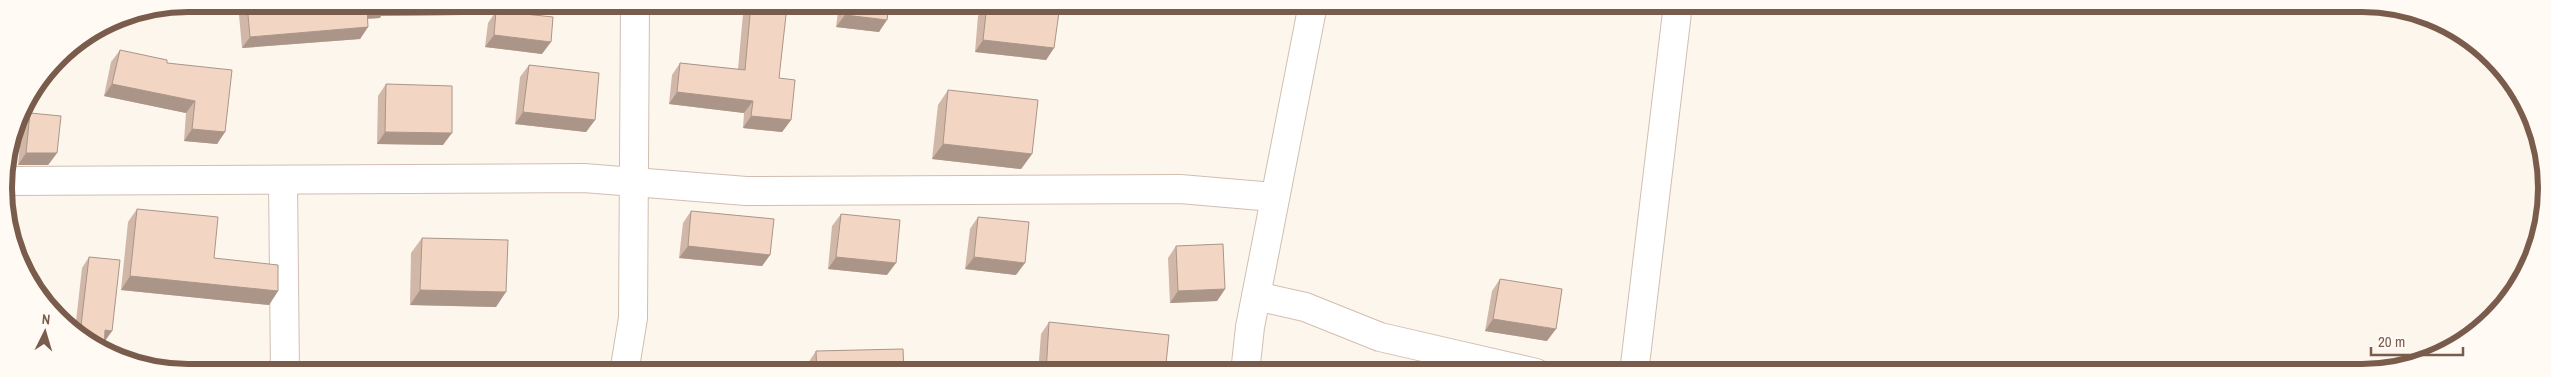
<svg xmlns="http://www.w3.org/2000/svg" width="2551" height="377" viewBox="0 0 2551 377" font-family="'Archivo Narrow',sans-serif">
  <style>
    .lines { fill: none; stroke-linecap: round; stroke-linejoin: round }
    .minor-casing { stroke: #d1beb0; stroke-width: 30 }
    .minor { stroke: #fff; stroke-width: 28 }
    .wall { fill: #d1b7a8 }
    .shaded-wall { fill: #aa9588 }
    .building { fill: #f3d5c3; stroke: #aa9588 }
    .rim { fill: none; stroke: #7a5c4d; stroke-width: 6 }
  </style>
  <rect width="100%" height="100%" fill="#fdf6ec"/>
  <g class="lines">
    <g class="minor-casing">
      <g id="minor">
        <polyline points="283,180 285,373"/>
        <polyline points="5,181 584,178 746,191 1180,189 1274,197"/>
        <polyline points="1256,296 1305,307 1380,337 1536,373"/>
        <polyline points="624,373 633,318 635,4"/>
        <polyline points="1245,373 1250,327 1313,4"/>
        <polyline points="1634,373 1678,4"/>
      </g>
    </g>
    <use href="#minor" class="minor"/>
  </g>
  <g class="wall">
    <polygon points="238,4 472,4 464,15 381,16 380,18 368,19 368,27 360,39 242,48"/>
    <polygon points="750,4 771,4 779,78 791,120 782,132 743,128 744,113 669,104 672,75 680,63 738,69 743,14"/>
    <polygon points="839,4 889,4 879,32 836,27"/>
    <polygon points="987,4 1054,48 1046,60 975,52 978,16"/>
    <polygon points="496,11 542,54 485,47 488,23"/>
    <polygon points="120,50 167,63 225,132 217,144 184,141 186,113 104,96 111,62"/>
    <polygon points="529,65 595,120 586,132 515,124 520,77"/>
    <polygon points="386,84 443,145 377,144 378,96"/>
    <polygon points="948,90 1032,154 1021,169 932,159 938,105"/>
    <polygon points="30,113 57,153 48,165 18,165 22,125"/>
    <polygon points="137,209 214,258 278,291 269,305 121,290 128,222"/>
    <polygon points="691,211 770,255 762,266 679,258 683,223"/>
    <polygon points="841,214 887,275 828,269 832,226"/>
    <polygon points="978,217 1016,275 965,269 970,229"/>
    <polygon points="422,238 496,307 410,305 411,253"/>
    <polygon points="1176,246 1225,289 1217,301 1170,303 1168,258"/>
    <polygon points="89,257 112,331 104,341 104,352 75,330 82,268"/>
    <polygon points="1500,279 1547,341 1485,331 1492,291"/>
    <polygon points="1049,322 1165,373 1038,373 1041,334"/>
    <polygon points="816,351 904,373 808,373 808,363"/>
  </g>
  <g class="shaded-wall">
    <polygon points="388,4 472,4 464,15 381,16 380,18 359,19 367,8"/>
    <polygon points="845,15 887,20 879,32 836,27"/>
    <polygon points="368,27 360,39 242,48 250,37"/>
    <polygon points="494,35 551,42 542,54 485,47"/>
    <polygon points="983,40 1054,48 1046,60 975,52"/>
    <polygon points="112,84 195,101 186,113 104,96"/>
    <polygon points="677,92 753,101 744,113 669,104"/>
    <polygon points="523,112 595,120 586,132 515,124"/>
    <polygon points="751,116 791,120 782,132 743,128"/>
    <polygon points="192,129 225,132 217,144 184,141"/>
    <polygon points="385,132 452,133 443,145 377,144"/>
    <polygon points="943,144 1032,154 1021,169 932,159"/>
    <polygon points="26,153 57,153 48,165 18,165"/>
    <polygon points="688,246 770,255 762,266 679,258"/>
    <polygon points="836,257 896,263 887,275 828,269"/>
    <polygon points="974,257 1025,263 1016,275 965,269"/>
    <polygon points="130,276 278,291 269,305 121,290"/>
    <polygon points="1225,289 1217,301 1170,303 1178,291"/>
    <polygon points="420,290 506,292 496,307 410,305"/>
    <polygon points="1493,319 1556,329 1547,341 1485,331"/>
    <polygon points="105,330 112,331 105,341 98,340"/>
  </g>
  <g class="building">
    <polygon points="247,4 472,4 388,4 388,6 367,8 368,27 250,37"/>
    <polygon points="751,4 771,4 787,6 779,78 795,80 791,120 751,116 753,101 677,92 680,63 745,70"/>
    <polygon points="846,4 889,4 887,20 845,15"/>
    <polygon points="987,4 1059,12 1054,48 983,40"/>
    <polygon points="496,11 553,17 551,42 494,35"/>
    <polygon points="120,50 167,60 167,63 232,70 225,132 192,129 195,101 112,84"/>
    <polygon points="529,65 599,73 595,120 523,112"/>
    <polygon points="386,84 452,86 452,133 385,132"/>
    <polygon points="948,90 1038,100 1032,154 943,144"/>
    <polygon points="30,113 61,116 57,153 26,153"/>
    <polygon points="137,209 218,217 214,258 278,265 278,291 130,276"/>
    <polygon points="691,211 774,219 770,255 688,246"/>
    <polygon points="841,214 900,220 896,263 836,257"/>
    <polygon points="978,217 1029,222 1025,263 974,257"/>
    <polygon points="422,238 508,240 506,292 420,290"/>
    <polygon points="1223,244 1225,289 1178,291 1176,246"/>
    <polygon points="89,257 120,260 112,331 105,330 104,352 80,334"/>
    <polygon points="1500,279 1562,289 1556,329 1493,319"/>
    <polygon points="1049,322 1169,335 1165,373 1046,373"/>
    <polygon points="903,349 904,373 817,373 816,351"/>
  </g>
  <path d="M0 0H2551V377H0ZM188 12H2362A176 176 0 0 1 2538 188V188A176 176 0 0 1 2362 364H188A176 176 0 0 1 12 188V188A176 176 0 0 1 188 12Z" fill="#fffaf3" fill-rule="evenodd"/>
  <path class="rim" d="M188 12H2362A176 176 0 0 1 2538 188V188A176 176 0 0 1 2362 364H188A176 176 0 0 1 12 188V188A176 176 0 0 1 188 12Z"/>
  <g transform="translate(45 332) rotate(5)" stroke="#fffaf3" stroke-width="4" paint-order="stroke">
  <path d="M0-4L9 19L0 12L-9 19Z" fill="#7a5c4d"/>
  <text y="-8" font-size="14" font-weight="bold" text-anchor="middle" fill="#7a5c4d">N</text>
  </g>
  <path d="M2371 347v8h92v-8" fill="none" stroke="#7a5c4d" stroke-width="2.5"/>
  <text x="2378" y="347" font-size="15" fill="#7a5c4d" stroke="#fffaf3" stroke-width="4" paint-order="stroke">20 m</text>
</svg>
